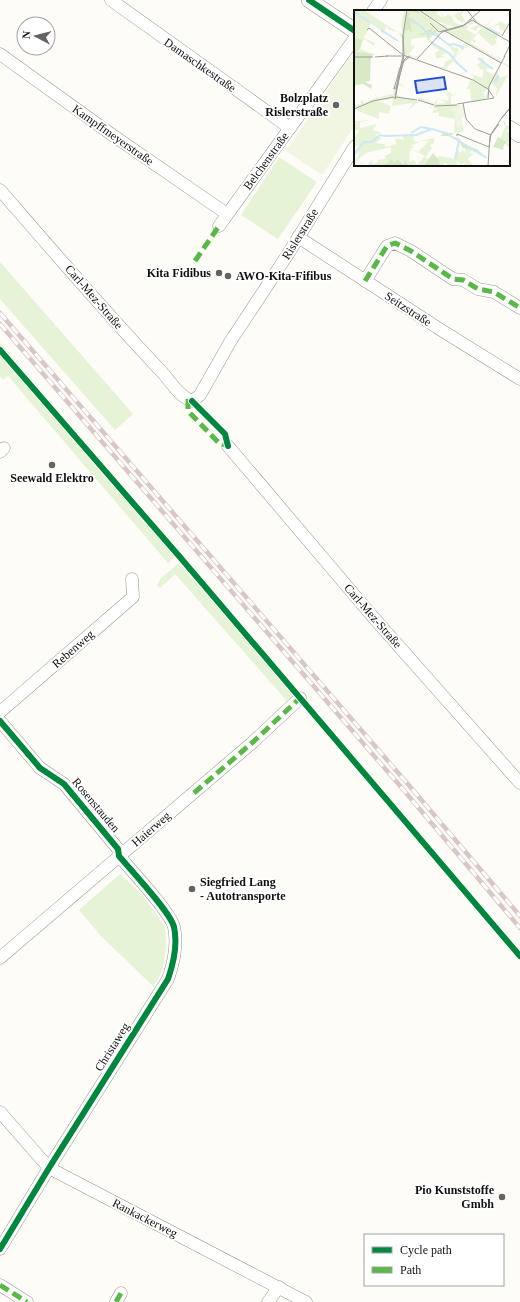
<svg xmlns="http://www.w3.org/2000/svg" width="520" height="1302" viewBox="0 0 520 1302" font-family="'Times New Roman',serif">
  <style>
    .green { fill: #e7f3d7 }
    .pitch { fill: #f0f6e1 }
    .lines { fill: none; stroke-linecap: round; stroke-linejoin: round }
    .minor-casing { stroke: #979795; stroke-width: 13 }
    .tertiary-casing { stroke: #979795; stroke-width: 16 }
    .minor { stroke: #fffffe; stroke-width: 12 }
    .tertiary { stroke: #fffffe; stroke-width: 15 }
    .rail-casing { stroke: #d9c6c7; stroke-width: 4.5 }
    .rail { stroke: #fff; stroke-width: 3; stroke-dasharray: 9; stroke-linecap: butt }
    .quiet { stroke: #58b947; stroke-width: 5; stroke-dasharray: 10 5; stroke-linecap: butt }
    .cycleway-casing { stroke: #fff; stroke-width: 8 }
    .cycleway { stroke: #00873e; stroke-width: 6 }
    .poi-dot { fill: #646362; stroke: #fff; stroke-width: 1.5 }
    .labels { text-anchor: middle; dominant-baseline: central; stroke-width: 4; stroke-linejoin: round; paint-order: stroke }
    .street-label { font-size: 12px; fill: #111; stroke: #fff }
    .poi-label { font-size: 12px; font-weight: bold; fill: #111; stroke: #fff; text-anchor: end }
    .inset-river { fill: none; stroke: #cde8f7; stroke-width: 2 }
    .inset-road { fill: none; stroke: #9f9e9b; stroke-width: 1 }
    .view { fill: #1d4ed8; fill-opacity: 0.15; stroke: #1d4ed8; stroke-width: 2 }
    .inset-edge { fill: none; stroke: #111; stroke-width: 2 }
  </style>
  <rect width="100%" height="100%" fill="#fdfcf7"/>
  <g class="green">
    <polygon points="279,157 317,182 278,239 241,215"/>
    <polygon points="0,262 133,414 115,430 0,299"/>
    <polygon points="0,343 180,552 168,563 8,376 3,380 0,376"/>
    <polygon points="179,563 294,695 287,701 175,574 160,588 157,585 161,578"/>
    <polygon points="120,874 140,892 165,926 166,946 163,969 154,987 101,936 79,910"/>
  </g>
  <polygon class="pitch" points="348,59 355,64 355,125 322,175 286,151"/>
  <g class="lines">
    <g class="minor-casing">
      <g id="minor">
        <polyline points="111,0 290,128"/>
        <polyline points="373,11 381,0"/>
        <polyline points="0,54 111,134 227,214"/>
        <path d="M0,190C52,250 105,312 160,370C170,380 178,396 192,401L200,395L230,342L288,254L355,146"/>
        <polyline points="219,226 355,38"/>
        <polyline points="298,237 441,330 520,379"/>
        <polyline points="365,281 387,246 395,243 411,251 453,279 463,280 478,289 494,292 520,308"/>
        <polyline points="228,446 373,617 520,783"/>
        <polyline points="0,452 4,448"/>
        <polyline points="0,712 133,597 132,579"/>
        <path d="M0,721L40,768L64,784L118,849L119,856C131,870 171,913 174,927C178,945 174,962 168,979L49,1168L0,1249"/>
        <polyline points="0,958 253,742 300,698"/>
        <polyline points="0,1112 49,1168 306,1302"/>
        <polyline points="0,1285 27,1302"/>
        <polyline points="116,1302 121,1293"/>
        <polyline points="268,1302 279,1287"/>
      </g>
    </g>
    <g class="tertiary-casing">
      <g id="tertiary">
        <polyline points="309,0 355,31"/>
        <polyline points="509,128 520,135"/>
      </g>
    </g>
    <use href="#minor" class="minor"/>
    <use href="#tertiary" class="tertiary"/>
    <g class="rail-casing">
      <g id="rail">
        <polyline points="0,313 407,783 520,916"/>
        <polyline points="0,324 401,787 520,928"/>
      </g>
    </g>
    <use href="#rail" class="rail"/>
    <g class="quiet">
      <polyline points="195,261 219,226"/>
      <polyline points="365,281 387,246 395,243 411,251 453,279 463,280 478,289 494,292 520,308"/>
      <polyline points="188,399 188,411 218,442 228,446"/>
      <polyline points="194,793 253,742 300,698"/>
      <polyline points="0,1285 27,1302"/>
      <polyline points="116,1302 121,1293"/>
    </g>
    <g class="cycleway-casing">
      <g id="cycleway">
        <polyline points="309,0 355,31"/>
        <polyline points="0,350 179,556 520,956"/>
        <polyline points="192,401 225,434 228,446"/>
        <path d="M0,721L40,768L64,784L118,849L119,856C131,870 171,913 174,927C178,945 174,962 168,979L49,1168L0,1249"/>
      </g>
    </g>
    <use href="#cycleway" class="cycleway"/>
  </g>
  <g class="poi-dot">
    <circle cx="336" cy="105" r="4"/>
    <circle cx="219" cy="273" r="4"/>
    <circle cx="228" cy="276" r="4"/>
    <circle cx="52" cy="465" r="4"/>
    <circle cx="192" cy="889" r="4"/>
    <circle cx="502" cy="1197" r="4"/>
  </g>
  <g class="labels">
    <g class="street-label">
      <text transform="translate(200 65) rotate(35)">Damaschkestraße</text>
      <text transform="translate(113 135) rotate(35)">Kampffmeyerstraße</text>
      <text transform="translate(266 161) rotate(-54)">Belchenstraße</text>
      <text transform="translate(300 234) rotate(-58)">Rislerstraße</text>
      <text transform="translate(94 297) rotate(49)">Carl-Mez-Straße</text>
      <text transform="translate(408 309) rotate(33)">Seitzstraße</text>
      <text transform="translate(373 616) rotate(49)">Carl-Mez-Straße</text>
      <text transform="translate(73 649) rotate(-41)">Rebenweg</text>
      <text transform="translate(96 805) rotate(50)">Rosenstauden</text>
      <text transform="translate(151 829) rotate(-41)">Haierweg</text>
      <text transform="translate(112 1047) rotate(-58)">Christaweg</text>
      <text transform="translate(145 1218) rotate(27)">Rankackerweg</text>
    </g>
    <g class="poi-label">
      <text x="328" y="98">Bolzplatz<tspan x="328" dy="14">Rislerstraße</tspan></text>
      <text x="211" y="273">Kita Fidibus</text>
      <text x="236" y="276" text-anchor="start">AWO-Kita-Fifibus</text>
      <text x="52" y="478" text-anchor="middle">Seewald Elektro</text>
      <text x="200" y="882" text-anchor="start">Siegfried Lang<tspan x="200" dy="14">- Autotransporte</tspan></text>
      <text x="494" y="1190">Pio Kunststoffe<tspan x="494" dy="14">Gmbh</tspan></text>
    </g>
  </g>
  <g transform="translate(354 10)">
    <rect width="156" height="156" fill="#fdfcf7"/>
    <path d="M0,0H10L43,22L35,20L33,16L30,21L44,31L30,22L28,24L27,20L17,14L10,28L21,33L20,36L10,29L6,39L19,44H4L8,32L0,28ZM51,0H64L71,7L65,0H69L73,8L70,0H85L82,4L90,8L85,2L91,7L94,4L98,7L99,5L102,6L101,3L104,4L103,1L105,3L110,0L107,5L111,10L108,13L100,6L98,7L100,12L107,15L101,17L76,9L92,19L91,17L95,18L94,16L90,17L85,14L92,15L98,18L112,14L109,16L112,15L115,17L112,19L121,25L128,18L124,17L122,21L116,18L124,15L118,11L119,14L114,15L118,6V10L125,14L121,10L120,8L130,17L139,8L132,17L138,18L146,11L153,15L149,22L148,19L146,21L145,15L136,18L144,23L146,21V24L148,23L146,25L142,23L144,25L141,30L143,33L138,36L124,23L119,29L122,31L120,33L118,29L116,32L110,29L156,56V58L90,20L88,23L83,21L80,22L85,23L83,25L86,24L85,26L93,34L96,33L95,36L98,34L101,35H98L97,39L99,36L101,39L103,37L105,40L100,48L109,39L107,40L106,37L110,38L111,35H114L101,48L104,55L112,62L103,55L100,50L91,59L85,57H90L91,52L99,48L96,44H90L87,46L92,47L82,48L81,43L86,40L81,38L71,27L57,29V37L60,34V37L55,44L60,47L66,45L64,49L50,45V41L49,44L39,37L49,44L48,26L45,28L47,25L44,24L48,23L47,12ZM78,25H82L89,30L101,43L99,46L87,39L89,36L87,39L74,28H78ZM123,48H129L130,53L138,59L133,58L132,61L136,63L141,65L143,61L146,68L154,64L148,67L154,65L141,88L143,78L137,73L135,80L133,78L130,83L128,79L129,83L126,84L130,83L131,88L134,80L135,82V87V85L131,89L109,93L117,90L116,79H112L115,75L118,77L115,75L116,70L132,77L119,70L120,66L113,62L128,68L130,60L125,59L126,57L123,55L127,52ZM44,57L46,58L45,73L51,77L44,75L43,85L64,92L53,101L58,95V93L38,96L39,89L24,91L37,96L35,104L25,102V109L4,101L0,96L7,94V89L10,93L22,88L21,84L23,88L39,84L40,79H39L40,73L41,79L42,73L39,72H42ZM96,82L98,85L106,83L97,86V94L109,96L111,106L107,107L110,122L100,123L101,109L85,106V102L79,103V99L82,100L83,99H80V96L64,89L66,87L80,94L84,88L82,94L92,93L85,88L93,91L95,86L91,84ZM17,110L6,112V118L23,114L19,120L26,122V124H21L26,128L29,126L22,133L31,134V137L42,134L41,128L50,130L48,125H52L50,124L60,125L59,129L62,132L84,127L80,128V133L76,135L78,138L72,146V148L75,149L72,155L56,156L43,149L40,153H33L32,156H16L14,154L18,150L19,154L24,152L20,141L12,143L3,150L11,155L8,151L12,156L3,151L0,153L6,142L0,146L5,141L0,143L6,137L0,136V128L5,121L0,119V111ZM67,131H75L63,143L58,138L60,136H57ZM37,137V143L31,146V149L23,150L20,141ZM57,138L71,146L63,155L60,150L55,152L56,146L58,147L55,145ZM149,111L152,113L151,116H156V121L154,119L152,122H156L154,135L146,130L151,117ZM110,135L119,140L115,142L119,144L114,149L119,156H112L114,153L110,156L111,152L107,154L103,151L102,156H98L99,153L98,156L90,153L89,156H85L83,148L86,146L102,149V138L107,143L109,138L110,143L112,139Z" fill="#e7f3d7" fill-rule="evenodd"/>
    <path d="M58,0H63L65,4L57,1L54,7L58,8L72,21L77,19L79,14L71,9L64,0L74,11L90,20L79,14L78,23L81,20L83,22L81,23H85L84,26L75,25L76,32L72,24L67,25L65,23H72L67,17L59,12L61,16L56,11L58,23L55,19L50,23L53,24H49L53,3ZM9,27L6,39L3,42L20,44L17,47L16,71L11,72L18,75L17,79L9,74L2,75L0,79V28L8,30ZM89,123H100L96,126L106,129L107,132L124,140L133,148L120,140L119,146V140L109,138L105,131L95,126H87ZM144,127L152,132L151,135H154L156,132V137L150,134L149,140L139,137ZM79,143L84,149L89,151L85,150L86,154L84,152L86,156H70ZM38,149L40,153L43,149L50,154V150L55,156H29Z" fill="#d8eac5"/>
    <path d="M106,95L109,96L111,106H105L109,115L103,118L100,103L104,102L98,101V98Z" fill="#f0f6e1"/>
    <path class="inset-river" d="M0,2L16,12M56,9L69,18L73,24M132,18L144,23M27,20L44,31M75,24L77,22L82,25L95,35L100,34L110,38M77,32L95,43L100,49M124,48L139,59M100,50L113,62M141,72L144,66L142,72M57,123L67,117L77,119M95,125L133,148M30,126L62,125L78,119L95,124M0,144L10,132H18L26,125L30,126M101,149L105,131"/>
    <path class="inset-road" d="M65,0L93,19M113,0L123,13M76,13L85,22M13,20L15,18L49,45L119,70L134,79L140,88M91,21L147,53M85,22L110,15L127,0M49,25L53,0M148,26L156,12M32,46H50M0,47H19M21,47L34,46M53,47H56L50,51L42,78L40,79L46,58L50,50ZM150,47L156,35M63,49L88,22L109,16L118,10L156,32M42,87L63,90M134,88L135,76L151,46M41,89L44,69L49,46V25L50,45L41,89M64,90L80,95M109,93L112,109L121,119M103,94L140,88M81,96L103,95M0,99L19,91L40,87M147,109L156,98M147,109L156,98M121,119L137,125M103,126V124L135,137L137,124L147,109M134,156L136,126L145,114"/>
    <path class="view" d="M90,67L92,79L63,83L61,71Z"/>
    <rect width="156" height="156" class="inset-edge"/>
  </g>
  <rect x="364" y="1234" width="140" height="52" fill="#ffffff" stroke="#a0a0a0"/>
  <rect x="372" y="1247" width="20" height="6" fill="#00873e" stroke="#a0a0a0"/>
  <text x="400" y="1254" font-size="12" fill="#111111">Cycle path</text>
  <rect x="372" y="1267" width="20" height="6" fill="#58b947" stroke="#a0a0a0"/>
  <text x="400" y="1274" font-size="12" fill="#111111">Path</text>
  <g transform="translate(36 36) rotate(277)"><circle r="19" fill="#ffffff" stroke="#a0a0a0"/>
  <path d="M0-3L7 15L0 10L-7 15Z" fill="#646362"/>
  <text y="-6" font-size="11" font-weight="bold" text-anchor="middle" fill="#111111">N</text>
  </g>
</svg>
